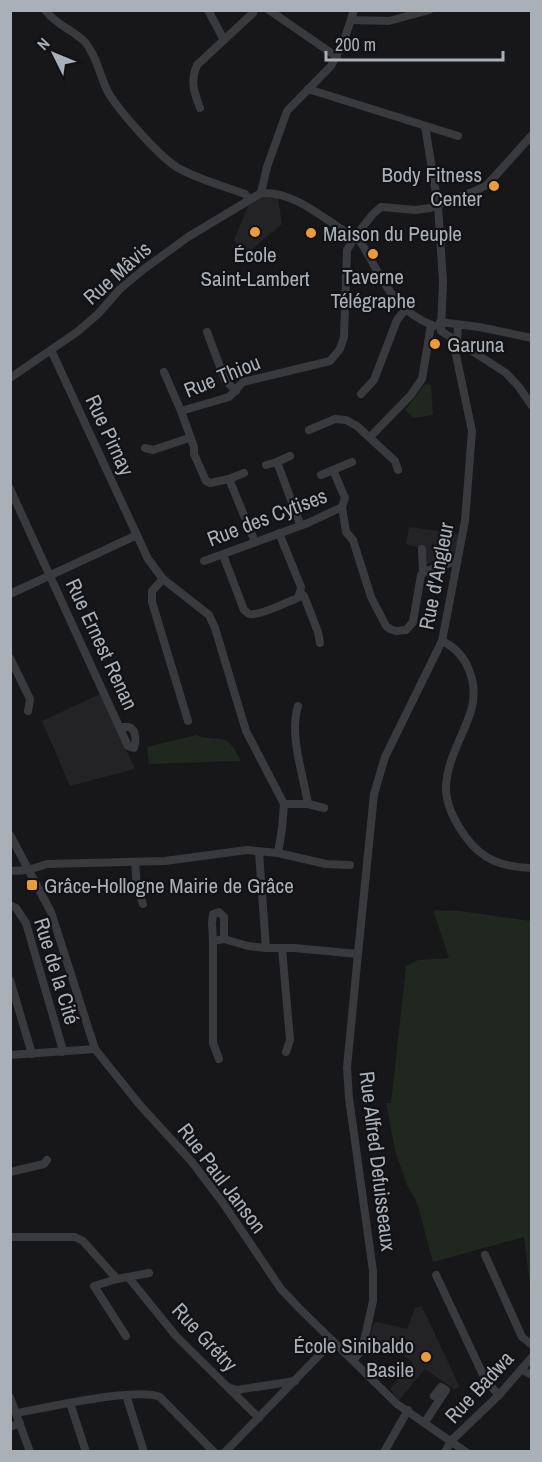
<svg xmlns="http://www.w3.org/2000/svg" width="542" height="1462" viewBox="0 0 542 1462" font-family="'Archivo Narrow',sans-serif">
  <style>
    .built { fill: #232326 }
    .green { fill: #1f271f }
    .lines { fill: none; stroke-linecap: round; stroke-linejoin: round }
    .minor { stroke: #383a3e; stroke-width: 8 }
    .poi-dot { fill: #ed9a3a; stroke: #121214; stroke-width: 2 }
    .labels { text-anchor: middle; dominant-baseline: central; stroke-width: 4.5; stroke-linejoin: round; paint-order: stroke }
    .poi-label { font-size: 21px; fill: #a9b0b8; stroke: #121214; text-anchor: start }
    .street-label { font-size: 21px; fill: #a9b0b8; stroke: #121214 }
  </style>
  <rect width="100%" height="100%" fill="#171719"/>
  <g class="built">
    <polygon points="259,196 278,198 282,224 244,256 234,240 249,204"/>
    <polygon points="409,527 459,534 454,553 427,564 423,559 424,549 406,544"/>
    <polygon points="100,694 135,769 70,786 42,721"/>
    <polygon points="422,1306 459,1386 455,1390 425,1369 399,1400 390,1389 413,1363 399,1351 369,1345 368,1343 374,1323 378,1322 407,1329 415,1308"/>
  </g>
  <g class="green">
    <polygon points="425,384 431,385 433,415 413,418 405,410"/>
    <path d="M196,735C222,744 226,729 241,761L149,764L147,747Z"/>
    <polygon points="433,910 460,911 531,921 531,1293 524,1237 433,1262 417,1203 407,1185 395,1151 386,1103 391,1103 406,966 418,960 449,958"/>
  </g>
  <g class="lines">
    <g class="minor">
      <path d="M45,10C56,25 73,30 85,42C97,56 100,77 108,92C119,111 162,160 180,169C200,180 224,186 245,194L249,199"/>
      <polyline points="208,10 224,40"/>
      <polyline points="269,10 337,57"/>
      <polyline points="351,20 389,21 429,10"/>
      <polyline points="308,89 458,136"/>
      <path d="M200,108C194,92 190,81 197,65L253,13"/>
      <polyline points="425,126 438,206 443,281 441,331 506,373 519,387 532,406"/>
      <path d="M261,193C294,191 323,218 350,235"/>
      <polyline points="357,234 373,214 381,207 416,210 430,208 475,191 487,185 532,135"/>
      <path d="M358,240L362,244C383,280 393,310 434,326"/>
      <polyline points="440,322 479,327 532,338"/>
      <polyline points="207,332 225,380 236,391"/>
      <polyline points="51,350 148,559 163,579 209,615 215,628 246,731 284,804 282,829 278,853"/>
      <polyline points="164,372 181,411 194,447 194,454 206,481 210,483 229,479 244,473"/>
      <polyline points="10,378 77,332 98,314 120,289 144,269 188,237 261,193 267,167 287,111 331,66 344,41 354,10"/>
      <polyline points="361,394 374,380 397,320 405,310"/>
      <polyline points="181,411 229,397 243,382 330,361 340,349 344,337 347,250 352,242"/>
      <polyline points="309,430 335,419 346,420 357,426 395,461 398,470"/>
      <polyline points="370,437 410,396 422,379 431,325"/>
      <polyline points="145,448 153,450 189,438"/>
      <polyline points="277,462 300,524"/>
      <polyline points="266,465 277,462 290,456"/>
      <polyline points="333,470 345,498 342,507 346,532 353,540 371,597 386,626 390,629 396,631 406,630 413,622 421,575 426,571 457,561"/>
      <polyline points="321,475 352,462"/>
      <polyline points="229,479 255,542"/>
      <path d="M10,489L128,746L134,748C136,742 137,730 129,727C126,727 123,727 120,727"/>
      <polyline points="279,533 301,587 300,592 304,596 318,632 320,643"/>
      <polyline points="422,549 423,573"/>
      <path d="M223,555L244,610C247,613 249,615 254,614C266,613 286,602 298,598L300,592"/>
      <polyline points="204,561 308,523 342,507"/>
      <polyline points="163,579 152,591 152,602 188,721"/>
      <polyline points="10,594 137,535"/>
      <path d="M442,641C468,653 479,684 471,711C463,736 448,758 446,785C445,803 455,822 465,836C482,860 502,867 532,868"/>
      <polyline points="10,658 30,699 28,711"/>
      <path d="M298,706C289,736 303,773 308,804"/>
      <polyline points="284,804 308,804 324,808"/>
      <polyline points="10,835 51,912 95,1049 139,1104 192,1162 223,1203 281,1289 299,1308 397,1404 466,1452"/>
      <polyline points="259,852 266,948"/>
      <polyline points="135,862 137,887 143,904"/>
      <polyline points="10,871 28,870 47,864 165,861 247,850 278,853 326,864 350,865"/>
      <polyline points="10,905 16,908 26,923 62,1047 62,1052"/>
      <polyline points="224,939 213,941 212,923 213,914 219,912 224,917 224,939 248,946 266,948 294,948 358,954"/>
      <polyline points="213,941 213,1043 219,1059"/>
      <polyline points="282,948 290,1040 286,1052"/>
      <polyline points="10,980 32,1054"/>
      <polyline points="10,1055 95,1049"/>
      <polyline points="10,1172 44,1164 47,1160"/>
      <polyline points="10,1237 75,1237 83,1241 117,1279"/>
      <polyline points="485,1255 522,1337 532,1345"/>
      <polyline points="436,1275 486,1381 499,1395"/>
      <polyline points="129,1278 176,1336 259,1418"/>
      <polyline points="126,1336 94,1286 117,1279 149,1273"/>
      <polyline points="353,1360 362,1350 373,1301 373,1271 349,1098 347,1067 358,954 374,794 385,757 442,641 465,521 472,431 456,355 458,326"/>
      <polyline points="522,1370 532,1375"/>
      <polyline points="228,1387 237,1390 295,1381"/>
      <polyline points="126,1395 144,1452"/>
      <polyline points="10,1397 30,1452"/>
      <polyline points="70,1403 86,1452"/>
      <path d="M17,1413C46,1408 135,1387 160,1397L214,1452"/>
      <polyline points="425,1422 446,1390 441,1387 434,1396 440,1399"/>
      <polyline points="10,1427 20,1423"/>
      <polyline points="225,1452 333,1341"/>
      <polyline points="384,1452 408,1410"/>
      <polyline points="445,1452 451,1441 499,1395 532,1357"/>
    </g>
  </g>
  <g class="poi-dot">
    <circle cx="494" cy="186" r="6"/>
    <circle cx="255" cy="232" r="6"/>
    <circle cx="311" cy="233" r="6"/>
    <circle cx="373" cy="254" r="6"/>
    <circle cx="435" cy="344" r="6"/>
    <rect x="26" y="879" width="12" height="12" rx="3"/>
    <circle cx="426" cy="1357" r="6"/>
  </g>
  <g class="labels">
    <g class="poi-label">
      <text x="482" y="174" text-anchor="end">Body Fitness<tspan x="482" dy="24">Center</tspan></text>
      <text x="323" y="233">Maison du Peuple</text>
      <text x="255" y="254" text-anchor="middle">École<tspan x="255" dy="24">Saint-Lambert</tspan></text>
      <text x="373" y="276" text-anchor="middle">Taverne<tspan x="373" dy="24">Télégraphe</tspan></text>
      <text x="447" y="344">Garuna</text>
      <text x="44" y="885">Grâce-Hollogne Mairie de Grâce</text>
      <text x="414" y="1345" text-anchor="end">École Sinibaldo<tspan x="414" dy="24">Basile</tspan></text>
    </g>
    <g class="street-label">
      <text transform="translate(117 273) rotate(-42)">Rue Mâvis</text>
      <text transform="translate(222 376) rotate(-22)">Rue Thiou</text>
      <text transform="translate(110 435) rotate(65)">Rue Pirnay</text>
      <text transform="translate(267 517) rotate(-21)">Rue des Cytises</text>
      <text transform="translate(436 576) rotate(-79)">Rue d'Angleur</text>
      <text transform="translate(102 644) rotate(65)">Rue Ernest Renan</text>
      <text transform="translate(57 971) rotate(73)">Rue de la Cité</text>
      <text transform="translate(378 1161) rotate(83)">Rue Alfred Defuisseaux</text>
      <text transform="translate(222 1178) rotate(53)">Rue Paul Janson</text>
      <text transform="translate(205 1337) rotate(47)">Rue Grétry</text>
      <text transform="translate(479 1387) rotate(-47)">Rue Badwa</text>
    </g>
  </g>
  <rect width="542" height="1462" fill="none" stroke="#a9b0b8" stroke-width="24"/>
  <g transform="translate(54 54) rotate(313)" stroke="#121214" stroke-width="4.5" paint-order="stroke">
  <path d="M0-4.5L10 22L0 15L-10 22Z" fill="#a9b0b8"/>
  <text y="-9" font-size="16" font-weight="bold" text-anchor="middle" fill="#a9b0b8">N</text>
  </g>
  <path d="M326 51v9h177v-9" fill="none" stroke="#a9b0b8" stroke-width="3"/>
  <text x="335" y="51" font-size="18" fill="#a9b0b8" stroke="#121214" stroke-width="4.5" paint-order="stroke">200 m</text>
</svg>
